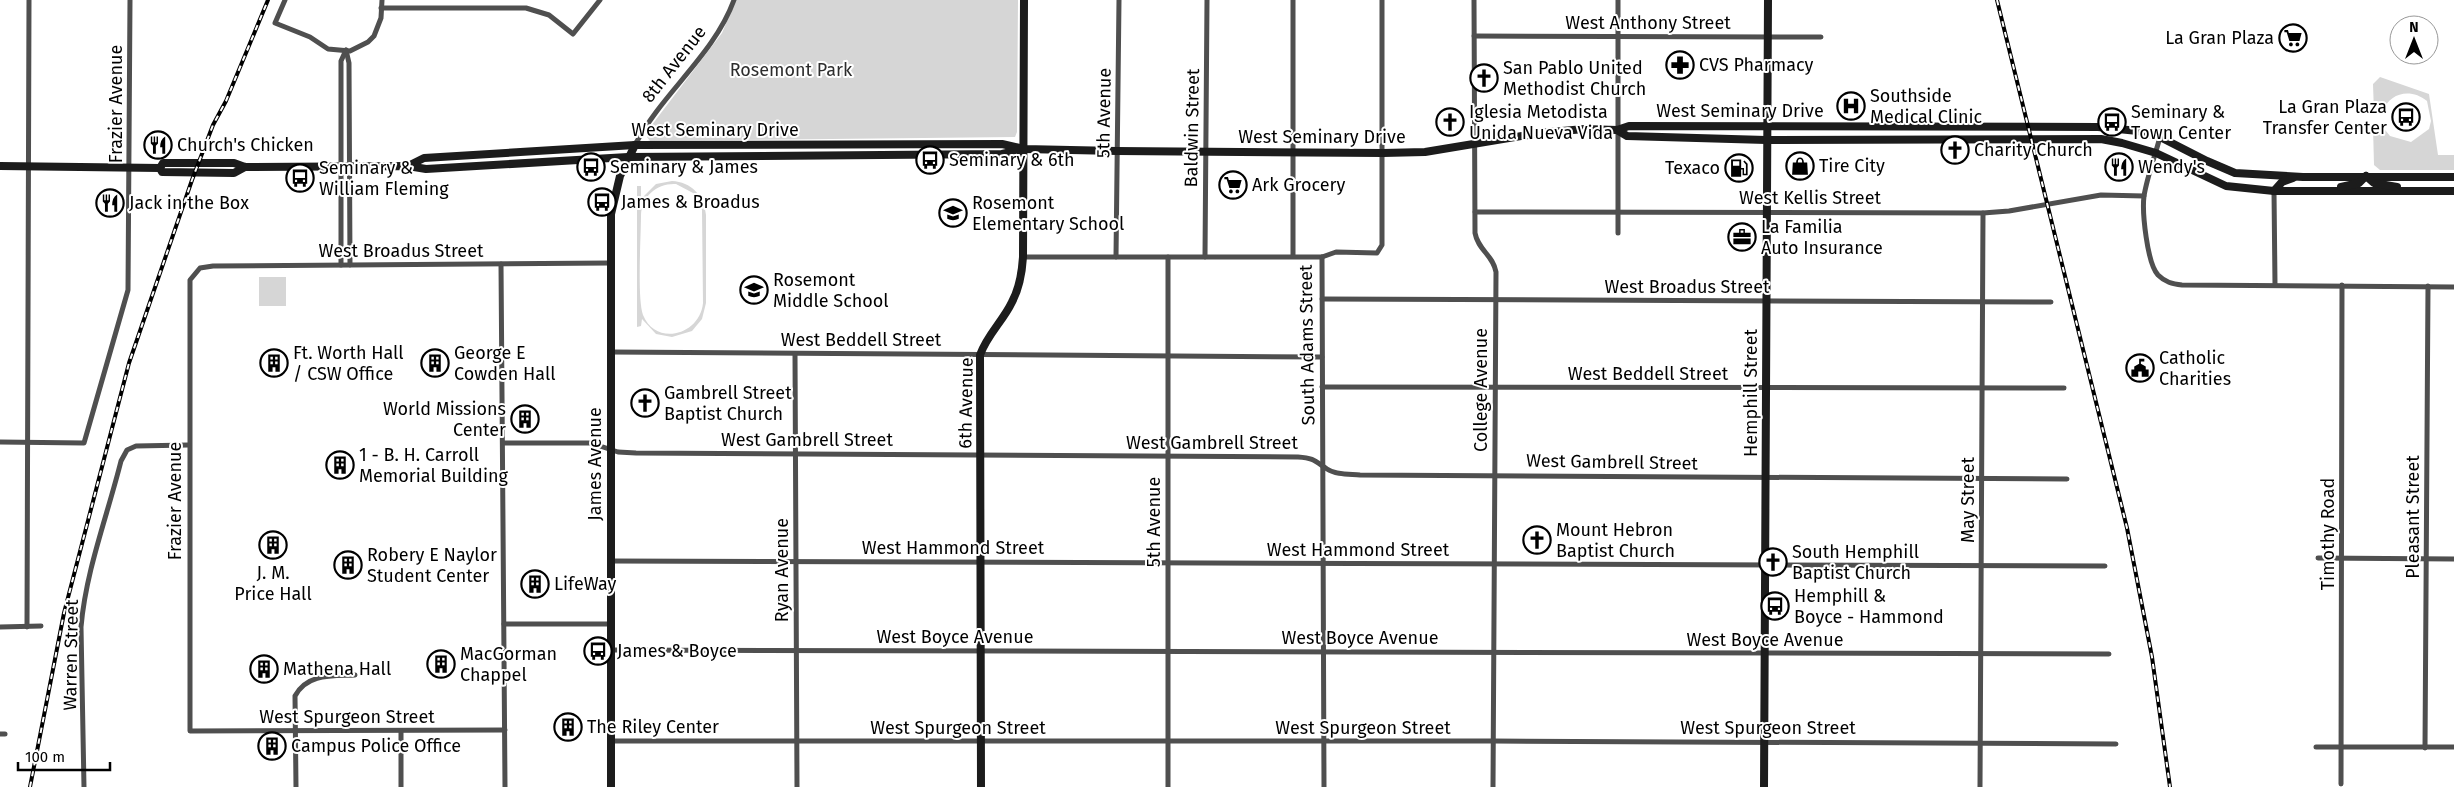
<svg xmlns="http://www.w3.org/2000/svg" width="2454" height="787" viewBox="0 0 2454 787" font-family="'Fira Sans',sans-serif">
  <style>
    .green { fill: #d6d6d6; fill-rule: evenodd }
    .lines { fill: none; stroke-linecap: round; stroke-linejoin: round }
    .street { stroke: #4f4f4f; stroke-width: 5 }
    .secondary { stroke: #1c1c1c; stroke-width: 8 }
    .rail-casing { stroke: #000; stroke-width: 4 }
    .rail { stroke: #fff; stroke-width: 2; stroke-dasharray: 5.5; stroke-linecap: butt }
    .labels { text-anchor: middle; dominant-baseline: central; stroke-width: 4; stroke-linejoin: round; paint-order: stroke }
    .street-label { font-size: 18px; fill: #000; stroke: #fff }
    .poi-label { font-size: 18px; fill: #000; stroke: #fff; text-anchor: start }
    .park-label { font-size: 18px; fill: #2d2d2d; stroke: #fff }
  </style>
  <rect width="100%" height="100%" fill="#fff"/>
  <g class="green">
    <polygon points="736,0 1018,0 1017,132 1015,137 650,141 647,137 648,130 722,33"/>
    <path d="M2380,77L2429,94L2438,155H2454V170H2380L2374,165L2373,127L2381,125L2390,136L2411,142L2429,129L2431,121L2427,101C2411,88 2390,92 2382,112L2374,113L2373,84Z"/>
    <circle cx="2407" cy="117" r="10"/>
    <path d="M672,181C691,182 704,195 706,215V303L702,319L692,331L672,337L656,334L642,319L641,326L637,327V186H641V199L656,184ZM676,184L693,193L702,210L703,303C700,335 656,347 643,315C637,298 641,236 641,215C642,196 657,183 676,184Z"/>
    <rect x="259" y="277" width="27" height="29"/>
  </g>
  <g class="lines">
    <g class="street">
      <polyline points="285,0 275,23 310,37 328,49 350,51 368,42 374,36 381,18 382,0"/>
      <polyline points="1293,0 1293,256"/>
      <path d="M1474,0L1475,233C1478,250 1493,255 1496,272L1493,787"/>
      <polyline points="381,8 526,8 549,15 573,34 600,0"/>
      <polyline points="1474,36 1821,37"/>
      <polyline points="346,50 349,63 350,265"/>
      <path d="M2160,137C2155,156 2147,177 2144,196C2142,212 2147,263 2158,275C2165,282 2172,284 2182,285L2454,287"/>
      <path d="M635,145C662,93 714,55 734,0"/>
      <polyline points="2274,191 2275,284"/>
      <polyline points="1475,212 1983,213 2009,211 2101,195 2144,196"/>
      <polyline points="1618,233 1618,0"/>
      <polyline points="1023,257 1322,257"/>
      <polyline points="1116,257 1119,0"/>
      <polyline points="1168,257 1168,787"/>
      <polyline points="1205,257 1207,0"/>
      <polyline points="1322,257 1324,787"/>
      <polyline points="1322,257 1336,252 1377,253 1382,245 1382,0"/>
      <polyline points="501,264 505,787"/>
      <polyline points="341,265 341,61 346,50"/>
      <polyline points="1322,299 2051,302"/>
      <polyline points="610,352 1322,357"/>
      <polyline points="795,354 797,787"/>
      <polyline points="1322,387 2064,388"/>
      <polyline points="0,442 84,443 128,290 130,0"/>
      <path d="M503,443H591L618,452L636,453L1298,457C1314,458 1315,461 1327,469C1336,475 1350,474 1360,475L2067,479"/>
      <polyline points="2318,558 2454,559"/>
      <polyline points="610,561 2105,566"/>
      <polyline points="504,624 610,624"/>
      <polyline points="0,627 41,626"/>
      <polyline points="27,627 29,0"/>
      <polyline points="611,650 2109,654"/>
      <polyline points="505,730 190,731 190,280 200,268 213,266 610,263"/>
      <polyline points="0,734 5,734"/>
      <polyline points="611,741 1493,741 2116,744"/>
      <polyline points="2316,747 2454,747"/>
      <polyline points="2425,748 2428,286"/>
      <polyline points="2341,784 2342,285"/>
      <path d="M84,787L81,627C86,570 107,517 121,461L127,450L136,446L188,445"/>
      <path d="M296,787L295,696C307,673 333,676 355,675"/>
      <polyline points="401,787 401,731"/>
      <polyline points="1980,787 1983,213"/>
    </g>
    <g class="secondary">
      <polyline points="1617,130 1627,136 1766,140 2101,139 2122,143 2156,153 2226,186 2274,191 2454,191"/>
      <polyline points="0,166 160,168 162,172 234,173 245,167"/>
      <polyline points="408,166 424,158 635,145 1002,144 1024,149 1117,151 1383,153 1425,152 1540,133 1584,129 1617,130 1629,126 2098,127 2138,131 2160,137 2207,161 2235,173 2303,177 2454,177"/>
      <polyline points="160,168 163,163 234,163 245,167 408,166 426,169 628,157 1002,154 1020,150"/>
      <polyline points="2366,176 2374,183 2397,187"/>
      <polyline points="2341,187 2359,183 2366,176"/>
      <polyline points="2274,191 2282,182 2293,178"/>
      <polyline points="611,787 611,214 620,176 635,145"/>
      <path d="M981,787L980,355C987,335 1003,321 1012,302C1020,287 1022,273 1023,257L1024,0"/>
      <polyline points="1764,787 1768,0"/>
    </g>
    <g class="rail-casing">
      <g id="rail">
        <polyline points="1997,0 2127,528 2152,657 2170,787"/>
        <polyline points="30,787 64,613 129,363 192,180 213,125 226,101 268,0"/>
      </g>
    </g>
    <use href="#rail" class="rail"/>
  </g>
  <defs>
    <g id="supermarket-ring" transform="scale(1.4375)"><circle r="9.5" fill="#fff" stroke="#000" stroke-width="1.5"/><path d="M-6-5.5h2.5l.6 2H6L4.5 2H-2.5L-4.4-4H-6ZM-1.5 3.2a1.3 1.3 0 1 0 .1 0ZM3 3.2a1.3 1.3 0 1 0 .1 0Z" fill="#000"/></g>
    <g id="pharmacy-ring" transform="scale(1.4375)"><circle r="9.5" fill="#fff" stroke="#000" stroke-width="1.5"/><path d="M-2-6h4v4h4v4h-4v4h-4v-4h-4v-4h4Z" fill="#000"/></g>
    <g id="church-ring" transform="scale(1.4375)"><circle r="9.5" fill="#fff" stroke="#000" stroke-width="1.5"/><path d="M-1.2-6h2.4v3.5h3.3v2.4h-3.3V6h-2.4V-.1h-3.3v-2.4h3.3Z" fill="#000"/></g>
    <g id="hospital-ring" transform="scale(1.4375)"><circle r="9.5" fill="#fff" stroke="#000" stroke-width="1.5"/><path d="M-5-5h3v3.5h4V-5h3V5h-3V1.5h-4V5h-3Z" fill="#000"/></g>
    <g id="bus-ring" transform="scale(1.4375)"><circle r="9.5" fill="#fff" stroke="#000" stroke-width="1.5"/><path d="M-5-6H5V4H4V6H2V4H-2V6H-4V4H-5ZM-3.5-4V0h7V-4ZM-3.5 1.2v1.5H-2V1.2ZM2 1.2v1.5H3.5V1.2Z" fill="#000"/></g>
    <g id="restaurant-ring" transform="scale(1.4375)"><circle r="9.5" fill="#fff" stroke="#000" stroke-width="1.5"/><path d="M-5-6h1v4h1v-4h1v4h1v-4h1v5L-1.5 .5V6h-2V.5L-5-1ZM5-6V6H3V1.5H1.5Q1.5-4 5-6Z" fill="#000"/></g>
    <g id="shop-ring" transform="scale(1.4375)"><circle r="9.5" fill="#fff" stroke="#000" stroke-width="1.5"/><path d="M-5-2.5h2.3a2.7 3.5 0 0 1 5.4 0H5L5.5 6h-11ZM-1.5-2.5h3a1.5 2.3 0 0 0-3 0Z" fill="#000"/></g>
    <g id="fuel-ring" transform="scale(1.4375)"><circle r="9.5" fill="#fff" stroke="#000" stroke-width="1.5"/><path d="M-5.5-6h7V0h2V4h1.3V-2.5L3-4.5l.8-.8L6-3V5H2.5V1h-1V6h-7ZM-4.2-4.7v3.2H.2V-4.7Z" fill="#000"/></g>
    <g id="school-ring" transform="scale(1.4375)"><circle r="9.5" fill="#fff" stroke="#000" stroke-width="1.5"/><path d="M0-5L7-2L0 1L-7-2ZM-4 1L0 2.5L4 1V4Q0 6-4 4Z" fill="#000"/></g>
    <g id="office-ring" transform="scale(1.4375)"><circle r="9.5" fill="#fff" stroke="#000" stroke-width="1.5"/><path d="M-6-3h4V-5.5h4V-3h4V5H-6ZM-1-4.5V-3h2v-1.5ZM-6 0V1H6V0Z" fill="#000"/></g>
    <g id="building-ring" transform="scale(1.4375)"><circle r="9.5" fill="#fff" stroke="#000" stroke-width="1.5"/><path d="M-4-6H4V6H1V3H-1V6H-4ZM-2.5-4.3h1.7v1.8h-1.7ZM.8-4.3h1.7v1.8H.8ZM-2.5-1h1.7V.8h-1.7ZM.8-1h1.7V.8H.8Z" fill="#000"/></g>
    <g id="civic-ring" transform="scale(1.4375)"><circle r="9.5" fill="#fff" stroke="#000" stroke-width="1.5"/><path d="M-.6-6.5H3V-4.5H.6V-3L4-1V1h2V6H-6V1h2V-1L-.6-3ZM-1.2 2.5V6h2.4V2.5Z" fill="#000"/></g>
  </defs>
  <g fill-rule="evenodd">
    <use href="#supermarket-ring" x="2293" y="38"/>
    <use href="#pharmacy-ring" x="1680" y="65"/>
    <use href="#church-ring" x="1484" y="78"/>
    <use href="#hospital-ring" x="1851" y="106"/>
    <use href="#bus-ring" x="2406" y="117"/>
    <use href="#church-ring" x="1450" y="122"/>
    <use href="#bus-ring" x="2112" y="122"/>
    <use href="#restaurant-ring" x="158" y="145"/>
    <use href="#church-ring" x="1955" y="150"/>
    <use href="#bus-ring" x="930" y="160"/>
    <use href="#shop-ring" x="1800" y="166"/>
    <use href="#bus-ring" x="591" y="167"/>
    <use href="#restaurant-ring" x="2119" y="167"/>
    <use href="#fuel-ring" x="1739" y="168"/>
    <use href="#bus-ring" x="300" y="178"/>
    <use href="#supermarket-ring" x="1233" y="185"/>
    <use href="#bus-ring" x="602" y="202"/>
    <use href="#restaurant-ring" x="110" y="203"/>
    <use href="#school-ring" x="953" y="213"/>
    <use href="#office-ring" x="1742" y="237"/>
    <use href="#school-ring" x="754" y="290"/>
    <use href="#building-ring" x="274" y="363"/>
    <use href="#building-ring" x="435" y="363"/>
    <use href="#civic-ring" x="2140" y="368"/>
    <use href="#church-ring" x="645" y="403"/>
    <use href="#building-ring" x="525" y="419"/>
    <use href="#building-ring" x="340" y="465"/>
    <use href="#church-ring" x="1537" y="540"/>
    <use href="#building-ring" x="273" y="545"/>
    <use href="#church-ring" x="1773" y="562"/>
    <use href="#building-ring" x="348" y="565"/>
    <use href="#building-ring" x="535" y="584"/>
    <use href="#bus-ring" x="1775" y="606"/>
    <use href="#bus-ring" x="598" y="651"/>
    <use href="#building-ring" x="441" y="664"/>
    <use href="#building-ring" x="264" y="669"/>
    <use href="#building-ring" x="568" y="727"/>
    <use href="#building-ring" x="272" y="746"/>
  </g>
  <g class="labels">
    <g class="street-label">
      <text x="1648" y="23">West Anthony Street</text>
      <text transform="translate(674 64) rotate(-52)">8th Avenue</text>
      <text transform="translate(116 104) rotate(-90)">Frazier Avenue</text>
      <text x="1740" y="111">West Seminary Drive</text>
      <text transform="translate(1104 113) rotate(-89)">5th Avenue</text>
      <text transform="translate(1192 128) rotate(-89)">Baldwin Street</text>
      <text x="715" y="130">West Seminary Drive</text>
      <text x="1322" y="137">West Seminary Drive</text>
      <text x="1810" y="198">West Kellis Street</text>
      <text x="401" y="251">West Broadus Street</text>
      <text x="1687" y="287">West Broadus Street</text>
      <text x="861" y="340">West Beddell Street</text>
      <text transform="translate(1307 345) rotate(-91)">South Adams Street</text>
      <text x="1648" y="374">West Beddell Street</text>
      <text transform="translate(1481 390) rotate(-90)">College Avenue</text>
      <text transform="translate(1751 393) rotate(-90)">Hemphill Street</text>
      <text transform="translate(966 403) rotate(-89)">6th Avenue</text>
      <text x="807" y="440">West Gambrell Street</text>
      <text x="1212" y="443">West Gambrell Street</text>
      <text transform="translate(1612 462) rotate(1)">West Gambrell Street</text>
      <text transform="translate(595 464) rotate(-90)">James Avenue</text>
      <text transform="translate(1968 500) rotate(-90)">May Street</text>
      <text transform="translate(175 501) rotate(-90)">Frazier Avenue</text>
      <text transform="translate(2413 517) rotate(-90)">Pleasant Street</text>
      <text transform="translate(1154 522) rotate(-90)">5th Avenue</text>
      <text transform="translate(2328 534) rotate(-90)">Timothy Road</text>
      <text x="953" y="548">West Hammond Street</text>
      <text x="1358" y="550">West Hammond Street</text>
      <text transform="translate(782 570) rotate(-90)">Ryan Avenue</text>
      <text x="955" y="637">West Boyce Avenue</text>
      <text x="1360" y="638">West Boyce Avenue</text>
      <text x="1765" y="640">West Boyce Avenue</text>
      <text transform="translate(71 655) rotate(-89)">Warren Street</text>
      <text x="347" y="717">West Spurgeon Street</text>
      <text x="958" y="728">West Spurgeon Street</text>
      <text x="1363" y="728">West Spurgeon Street</text>
      <text x="1768" y="728">West Spurgeon Street</text>
    </g>
    <g class="poi-label">
      <text x="2274" y="38" text-anchor="end">La Gran Plaza</text>
      <text x="1699" y="65">CVS Pharmacy</text>
      <text x="1503" y="68">San Pablo United<tspan x="1503" dy="21">Methodist Church</tspan></text>
      <text x="1870" y="96">Southside<tspan x="1870" dy="21">Medical Clinic</tspan></text>
      <text x="2387" y="107" text-anchor="end">La Gran Plaza<tspan x="2387" dy="21">Transfer Center</tspan></text>
      <text x="1469" y="112">Iglesia Metodista<tspan x="1469" dy="21">Unida Nueva Vida</tspan></text>
      <text x="2131" y="112">Seminary &amp;<tspan x="2131" dy="21">Town Center</tspan></text>
      <text x="177" y="145">Church's Chicken</text>
      <text x="1974" y="150">Charity Church</text>
      <text x="949" y="160">Seminary &amp; 6th</text>
      <text x="1819" y="166">Tire City</text>
      <text x="610" y="167">Seminary &amp; James</text>
      <text x="2138" y="167">Wendy's</text>
      <text x="319" y="168">Seminary &amp;<tspan x="319" dy="21">William Fleming</tspan></text>
      <text x="1720" y="168" text-anchor="end">Texaco</text>
      <text x="1252" y="185">Ark Grocery</text>
      <text x="621" y="202">James &amp; Broadus</text>
      <text x="129" y="203">Jack in the Box</text>
      <text x="972" y="203">Rosemont<tspan x="972" dy="21">Elementary School</tspan></text>
      <text x="1761" y="227">La Familia<tspan x="1761" dy="21">Auto Insurance</tspan></text>
      <text x="773" y="280">Rosemont<tspan x="773" dy="21">Middle School</tspan></text>
      <text x="293" y="353">Ft. Worth Hall<tspan x="293" dy="21">/ CSW Office</tspan></text>
      <text x="454" y="353">George E<tspan x="454" dy="21">Cowden Hall</tspan></text>
      <text x="2159" y="358">Catholic<tspan x="2159" dy="21">Charities</tspan></text>
      <text x="664" y="393">Gambrell Street<tspan x="664" dy="21">Baptist Church</tspan></text>
      <text x="506" y="409" text-anchor="end">World Missions<tspan x="506" dy="21">Center</tspan></text>
      <text x="359" y="455">1 - B. H. Carroll<tspan x="359" dy="21">Memorial Building</tspan></text>
      <text x="1556" y="530">Mount Hebron<tspan x="1556" dy="21">Baptist Church</tspan></text>
      <text x="1792" y="552">South Hemphill<tspan x="1792" dy="21">Baptist Church</tspan></text>
      <text x="367" y="555">Robery E Naylor<tspan x="367" dy="21">Student Center</tspan></text>
      <text x="273" y="573" text-anchor="middle">J. M.<tspan x="273" dy="21">Price Hall</tspan></text>
      <text x="554" y="584">LifeWay</text>
      <text x="1794" y="596">Hemphill &amp;<tspan x="1794" dy="21">Boyce - Hammond</tspan></text>
      <text x="617" y="651">James &amp; Boyce</text>
      <text x="460" y="654">MacGorman<tspan x="460" dy="21">Chappel</tspan></text>
      <text x="283" y="669">Mathena Hall</text>
      <text x="587" y="727">The Riley Center</text>
      <text x="291" y="746">Campus Police Office</text>
    </g>
    <g class="park-label">
      <text x="791" y="70">Rosemont Park</text>
    </g>
  </g>
  <g transform="translate(2414 40)"><circle r="24" fill="#ffffff" stroke="#999999"/>
  <path d="M0-4L9 19L0 12L-9 19Z" fill="#000000"/>
  <text y="-8" font-size="14" font-weight="bold" text-anchor="middle" fill="#000000">N</text>
  </g>
  <path d="M18 762v8h92v-8" fill="none" stroke="#000000" stroke-width="2.5"/>
  <text x="25" y="762" font-size="15" fill="#000000" stroke="#ffffff" stroke-width="4" paint-order="stroke">100 m</text>
</svg>
